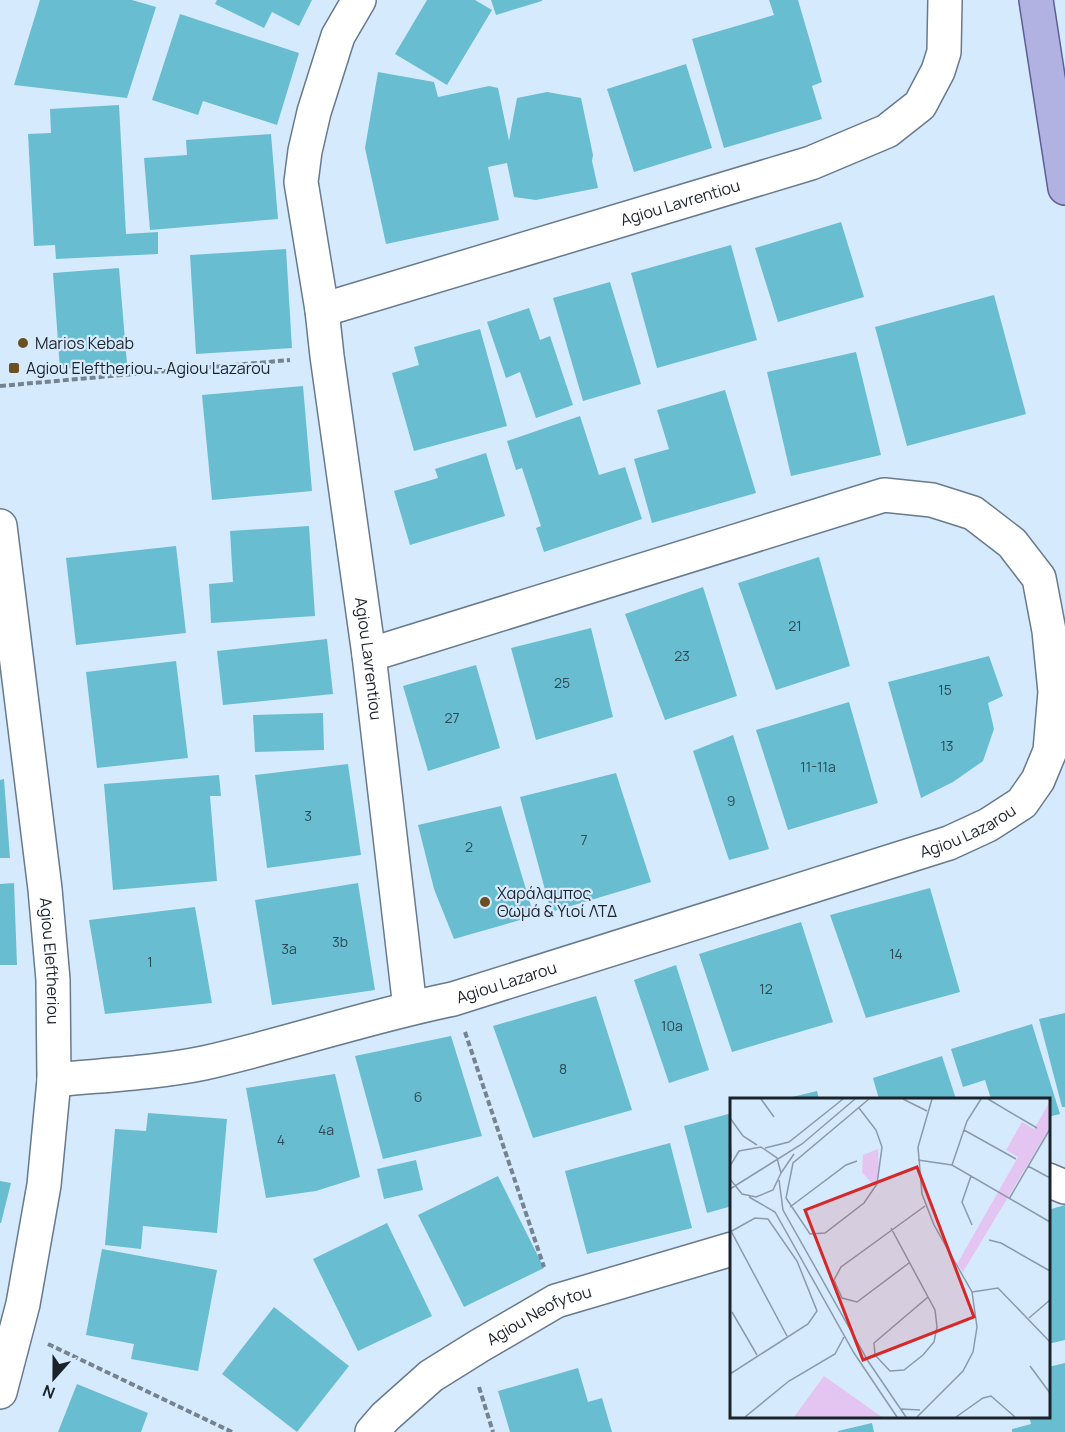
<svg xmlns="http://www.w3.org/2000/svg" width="1065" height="1432" viewBox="0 0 1065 1432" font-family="Manrope,sans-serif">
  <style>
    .building { fill: #69bdd1 }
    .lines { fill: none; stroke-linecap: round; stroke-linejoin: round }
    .minor-casing { stroke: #687a8c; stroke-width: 36 }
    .major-casing { stroke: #5c5f95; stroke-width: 36 }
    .path { stroke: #758390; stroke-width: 4; stroke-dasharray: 6 3; stroke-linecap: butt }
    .minor { stroke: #fff; stroke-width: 33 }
    .major { stroke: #b2b2e2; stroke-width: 33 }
    .poi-dot { fill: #6b5022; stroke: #d6eafe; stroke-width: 2 }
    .labels { text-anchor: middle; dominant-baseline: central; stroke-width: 4.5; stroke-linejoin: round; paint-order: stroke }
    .number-label { font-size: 14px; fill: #2e4a54 }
    .street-label { font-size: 16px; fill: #1b232a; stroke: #d6eafe }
    .poi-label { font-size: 16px; fill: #1b232a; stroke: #d6eafe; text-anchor: start }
    .inset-road { fill: none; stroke: #8b9aa9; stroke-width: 1.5 }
    .view { fill: #d62828; fill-opacity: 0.15; stroke: #d62828; stroke-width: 3 }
    .inset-edge { fill: none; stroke: #1b232a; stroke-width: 3 }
  </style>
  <rect width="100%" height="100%" fill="#d6eafe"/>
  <g class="building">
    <polygon points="40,0 132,0 156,7 127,98 14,85"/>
    <polygon points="217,0 312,0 299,26 272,12 264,28 215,4"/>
    <polygon points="427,0 475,0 492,10 447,85 395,54"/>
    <polygon points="491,0 542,0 542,1 496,15"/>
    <polygon points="769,0 798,0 822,82 812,86 822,119 724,148 692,39 774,15"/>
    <polygon points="180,14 299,53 277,125 203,101 198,115 152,100"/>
    <polygon points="686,64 712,148 634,172 607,89"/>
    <polygon points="378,72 434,82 438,97 489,86 498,88 509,141 517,98 547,92 581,98 593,155 592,161 598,188 536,200 514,197 507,163 488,167 499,220 386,244 365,148"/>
    <polygon points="119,105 126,234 158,232 158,254 56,259 55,245 34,246 28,134 51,133 50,109"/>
    <polygon points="271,134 278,219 150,230 144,158 187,155 186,140"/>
    <polygon points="841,222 864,297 778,322 755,248"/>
    <polygon points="731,245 757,340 657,368 631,273"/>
    <polygon points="286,249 292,348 196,354 190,255"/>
    <polygon points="119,268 127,364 60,369 53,273"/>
    <polygon points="610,282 641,384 583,401 553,298"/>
    <polygon points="994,295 1026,414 907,446 875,327"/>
    <polygon points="529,308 540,340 550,336 573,405 536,418 520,372 506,378 487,322"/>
    <polygon points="480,329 507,426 414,451 392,373 419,365 414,347"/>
    <polygon points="856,352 881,455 791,476 767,372"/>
    <polygon points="303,386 312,491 212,500 202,395"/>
    <polygon points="725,390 756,493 652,523 634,459 669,449 657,410"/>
    <polygon points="580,416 599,475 625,467 642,519 544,552 536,528 541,526 522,468 516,470 507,441"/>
    <polygon points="486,453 505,516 410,545 394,491 438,478 435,469"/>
    <polygon points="309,526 315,616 211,623 209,584 233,582 230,531"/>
    <polygon points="176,546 186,633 76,645 66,558"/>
    <polygon points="819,557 850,666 776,690 738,583"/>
    <polygon points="703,587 737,696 665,720 625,614"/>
    <polygon points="591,628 613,717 536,740 511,648"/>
    <polygon points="327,639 333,694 223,705 217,651"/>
    <polygon points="989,656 1003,696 988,703 994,729 983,761 953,782 921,798 888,682"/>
    <polygon points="176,661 188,758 97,768 86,672"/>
    <polygon points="476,665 500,748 428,771 403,686"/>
    <polygon points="849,702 878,803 788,830 756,730"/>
    <polygon points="323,713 324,750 255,752 253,715"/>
    <polygon points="733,735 769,849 729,860 693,751"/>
    <polygon points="348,764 361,855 267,868 255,775"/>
    <polygon points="616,773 651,882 551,912 520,797"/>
    <polygon points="219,775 221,796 210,796 217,881 113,890 104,784"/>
    <polygon points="4,779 10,858 0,858 0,780"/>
    <polygon points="501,806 534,916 454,939 434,889 418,825"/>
    <polygon points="14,883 17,965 0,965 0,884"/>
    <polygon points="358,883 375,990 272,1005 255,900"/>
    <polygon points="930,888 960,992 866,1018 830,915"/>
    <polygon points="195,907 212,1003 105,1014 89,920"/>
    <polygon points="801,922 833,1022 732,1052 699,954"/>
    <polygon points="676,965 709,1070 669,1083 634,980"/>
    <polygon points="596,996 632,1110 533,1138 493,1026"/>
    <polygon points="1065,1013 1065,1107 1062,1107 1039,1019"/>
    <polygon points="1032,1024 1060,1114 1048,1117 1048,1099 991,1099 985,1080 963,1087 951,1049"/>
    <polygon points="451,1036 482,1136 383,1159 355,1056"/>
    <polygon points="942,1056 956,1099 879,1099 873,1078"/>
    <polygon points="335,1074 360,1177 316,1191 266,1198 246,1088"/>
    <polygon points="817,1091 819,1099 788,1099 788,1098"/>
    <polygon points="148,1113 227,1119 217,1233 143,1226 141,1249 105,1245 115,1129 146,1131"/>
    <polygon points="732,1113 732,1206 707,1213 684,1126"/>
    <polygon points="670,1143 692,1228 587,1254 565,1171"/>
    <polygon points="416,1160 423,1190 384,1199 377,1169"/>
    <polygon points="498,1176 544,1268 464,1307 418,1215"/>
    <polygon points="0,1181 11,1183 1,1223 0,1223"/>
    <polygon points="1065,1205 1065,1340 1048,1344 1048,1210"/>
    <polygon points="387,1223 432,1316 358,1351 313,1259"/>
    <polygon points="102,1249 217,1270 198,1371 131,1359 134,1344 86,1335"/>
    <polygon points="274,1307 349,1366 297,1432 222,1374"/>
    <polygon points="1065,1363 1065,1432 1012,1432 1012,1429 1031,1424 1029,1416 1048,1416 1048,1367"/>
    <polygon points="578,1368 588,1402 602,1398 612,1432 510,1432 498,1391"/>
    <polygon points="77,1384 148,1413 141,1432 58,1432"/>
    <polygon points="872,1423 874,1432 838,1432 838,1431"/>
  </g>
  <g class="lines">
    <g class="minor-casing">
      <g id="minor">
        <path id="s1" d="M359,0L338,36L314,112L305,151L301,182L322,310L327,356L369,655L410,1008"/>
        <path id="s2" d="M322,310L811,163L887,131L920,105L938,71L944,52L945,0"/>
        <path id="s3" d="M0,526L45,889L53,980L54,1080L44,1185L23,1304L0,1392"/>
        <path id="s4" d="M54,1080C104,1075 155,1073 204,1063C288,1044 369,1016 453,999L949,843L988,825L1022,803L1038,780L1050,751L1055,692L1049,631L1039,578L1012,543L973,513L932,500L884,495L369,655"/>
        <polyline points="1048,1180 1065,1187"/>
        <path id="s5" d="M372,1432L385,1417L431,1376L479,1346L556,1301L732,1249"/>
      </g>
    </g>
    <g class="major-casing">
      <polyline id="major" points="1036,0 1065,188"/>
    </g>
    <g class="path">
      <polyline points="0,386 290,360"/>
      <polyline points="465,1032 544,1267"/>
      <polyline points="48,1344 232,1432"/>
      <polyline points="479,1387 493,1432"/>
    </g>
    <use href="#minor" class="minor"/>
    <use href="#major" class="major"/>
  </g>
  <g class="poi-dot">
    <circle cx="23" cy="343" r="6"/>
    <rect x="8" y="362" width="12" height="12" rx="3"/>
    <circle cx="485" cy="902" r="6"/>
  </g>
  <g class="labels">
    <g class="number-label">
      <text x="795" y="625">21</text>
      <text x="682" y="655">23</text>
      <text x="562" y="682">25</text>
      <text x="945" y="689">15</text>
      <text x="452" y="717">27</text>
      <text x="947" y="745">13</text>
      <text x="818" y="766">11-11a</text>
      <text x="731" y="800">9</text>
      <text x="308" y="815">3</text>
      <text x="584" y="839">7</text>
      <text x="469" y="846">2</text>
      <text x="340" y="941">3b</text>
      <text x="289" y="948">3a</text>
      <text x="896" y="953">14</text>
      <text x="150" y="961">1</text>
      <text x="766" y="988">12</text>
      <text x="672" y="1025">10a</text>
      <text x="563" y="1068">8</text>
      <text x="418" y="1096">6</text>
      <text x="326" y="1129">4a</text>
      <text x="281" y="1139">4</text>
    </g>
    <g class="street-label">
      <text stroke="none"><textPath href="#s2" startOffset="374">Agiou Lavrentiou</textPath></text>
      <text stroke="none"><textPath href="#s1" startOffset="674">Agiou Lavrentiou</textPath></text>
      <text stroke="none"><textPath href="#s4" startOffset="950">Agiou Lazarou</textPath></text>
      <text stroke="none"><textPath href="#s3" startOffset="438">Agiou Eleftheriou</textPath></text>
      <text stroke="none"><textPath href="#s4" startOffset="464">Agiou Lazarou</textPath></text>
      <text stroke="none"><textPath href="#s5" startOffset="206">Agiou Neofytou</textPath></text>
    </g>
    <g class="poi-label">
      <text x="35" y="343">Marios Kebab</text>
      <text x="26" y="368">Agiou Eleftheriou - Agiou Lazarou</text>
      <text x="497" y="893">Χαράλαμπος<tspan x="497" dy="18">Θωμά &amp; Υιοί ΛΤΔ</tspan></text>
    </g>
  </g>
  <g transform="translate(730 1098)">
    <rect width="320" height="320" fill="#d6eafe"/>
    <path d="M319,5V31L233,174L227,166L288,59L276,52L292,24L304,31ZM148,51L149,76L144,88L132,74L133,57ZM94,278L152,319H64Z" fill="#e4c4f1"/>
    <path class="inset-road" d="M31,1L44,19M173,1L197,13M258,1L307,30M129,10L146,32L152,49L147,86L134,105L95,135L80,136L56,100L63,65L139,1M0,20L13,38L27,47M234,32L286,61M0,37L1,60M35,50L59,44L113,1M188,62L222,67L320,124M222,67L237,23L251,1M0,68L9,53L31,49L47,60L51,75L43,92L26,99L12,96L0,81M298,68L320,80M51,75L64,56M241,78L232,104L242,127M49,82L53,112L138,263L176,319M0,91L72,46L125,1M19,99L45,114L124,255L167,319M279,101L320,31M60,109L116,67L127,63M161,130L205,212L207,229L204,244L193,257L174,272L160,273L145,257L144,245L198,199M1,133L57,238M0,134L25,120L38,121L67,163L87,213L78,226L0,276M259,142L271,145L320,173M179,165L127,204L112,200L104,182L111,169L195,108M242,194L268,190L320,244M2,214L27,257M299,220L320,202M300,268L320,295M171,311L190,312M15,319L59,283L105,256L114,239M187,319L233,273L243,254L247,229L242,194L204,127L192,96L188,49L202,1M226,319L253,300L261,298L285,319"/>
    <path class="view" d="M187,69L244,219L133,262L75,112Z"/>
    <rect width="320" height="320" class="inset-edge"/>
  </g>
  <g transform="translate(54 1378) rotate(201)" stroke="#d6eafe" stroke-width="4.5" paint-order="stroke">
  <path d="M0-4.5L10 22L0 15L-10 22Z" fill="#1b232a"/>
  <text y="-9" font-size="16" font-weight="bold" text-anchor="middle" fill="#1b232a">N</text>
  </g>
</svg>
